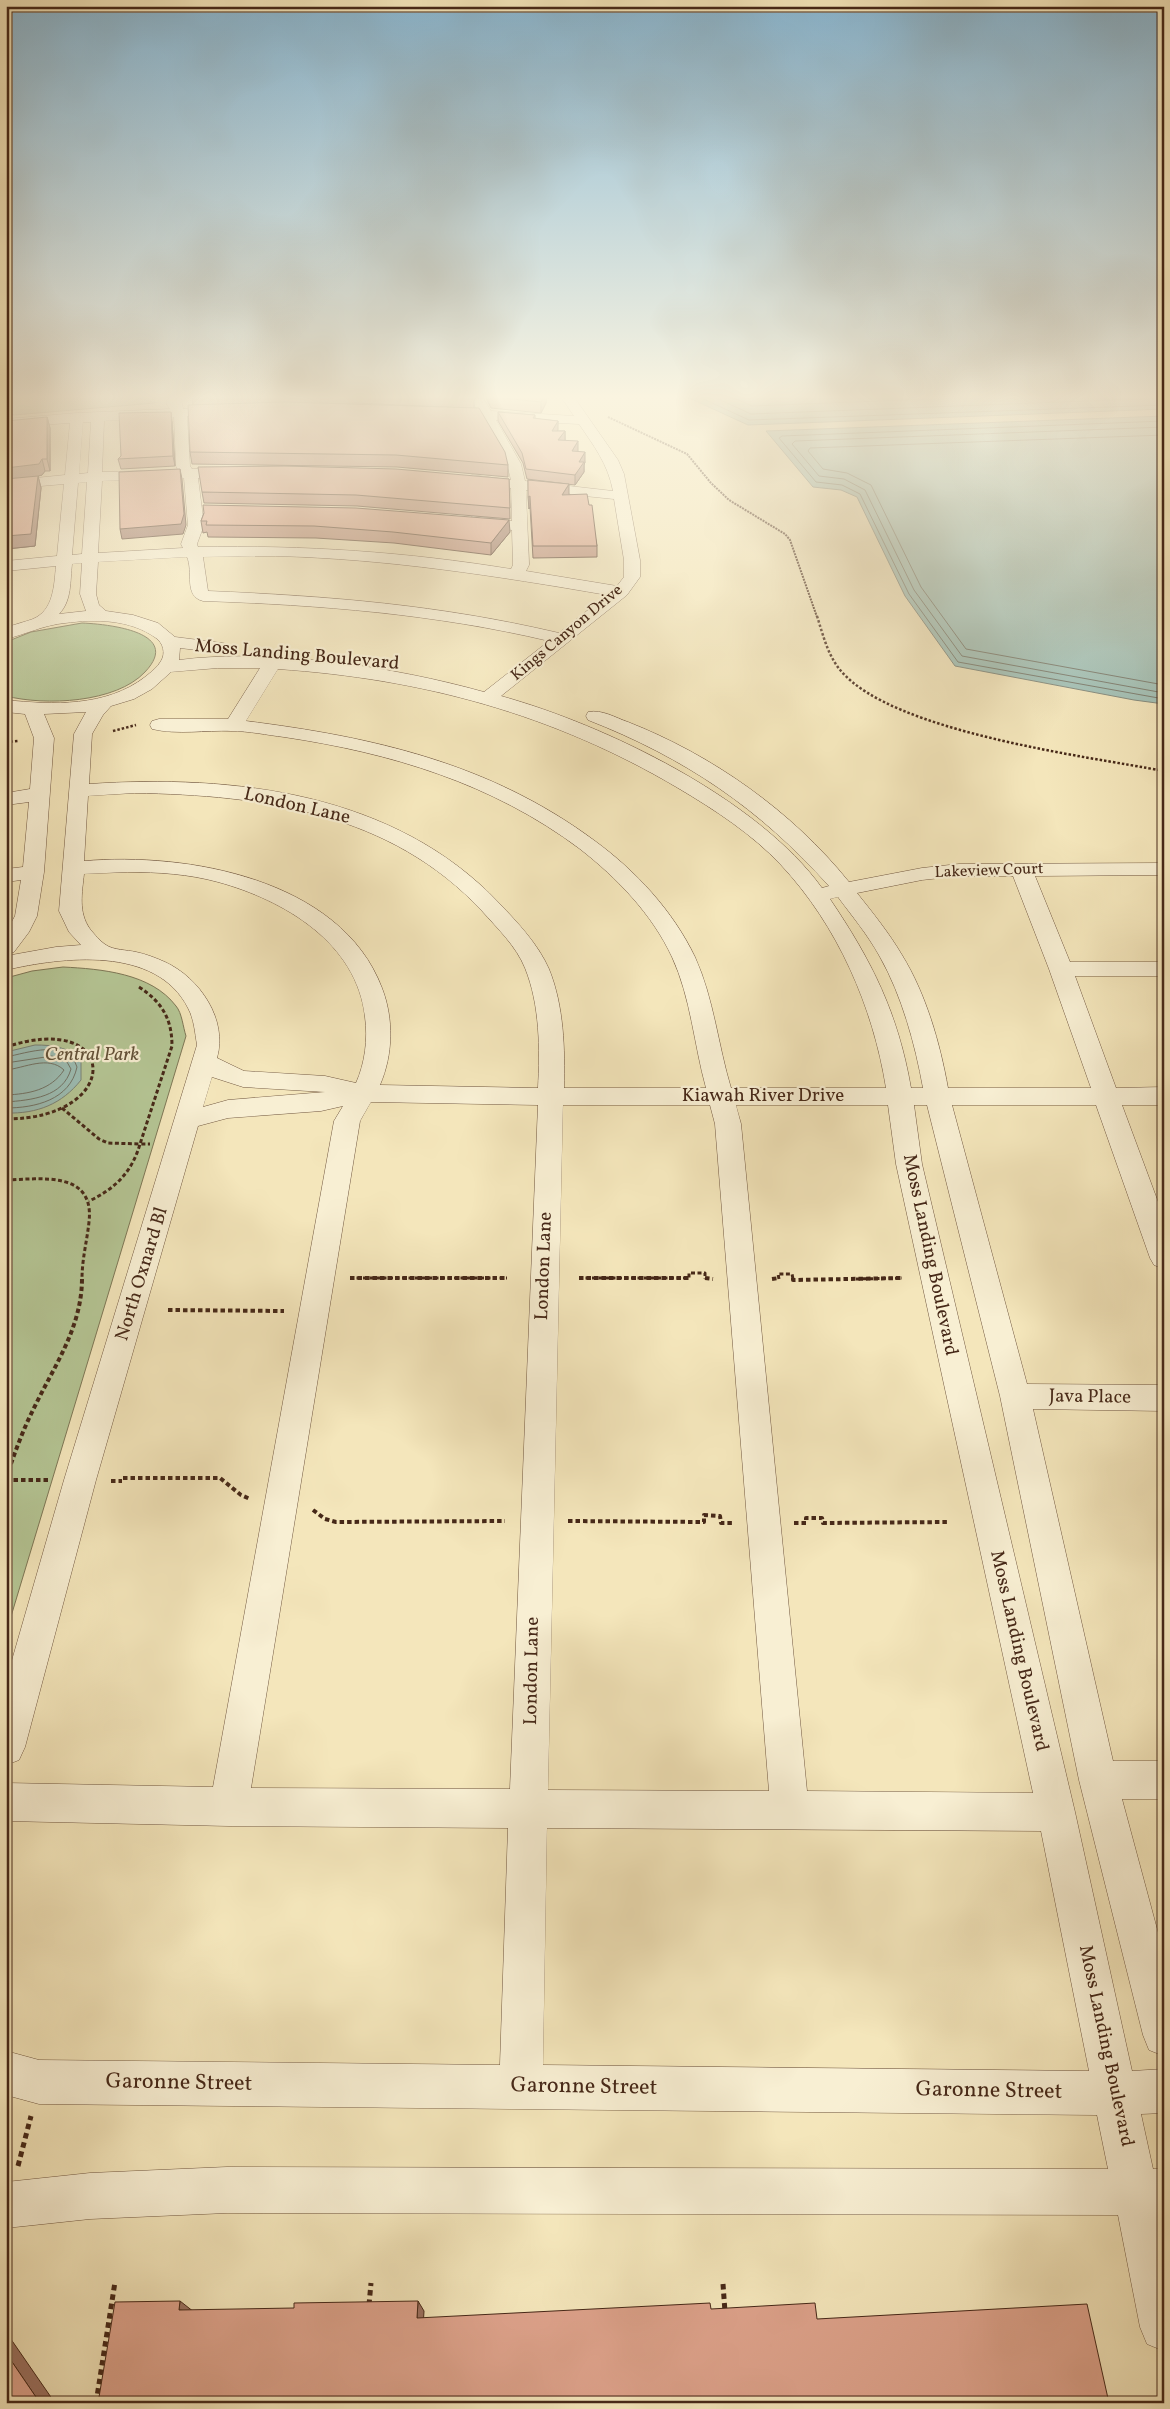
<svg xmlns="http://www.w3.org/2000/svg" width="1170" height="2409" viewBox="0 0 1170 2409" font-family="Vollkorn,serif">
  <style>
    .green { fill: #b5c695; stroke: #7e7756 }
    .water { fill: #9cbeb5; stroke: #7a8276 }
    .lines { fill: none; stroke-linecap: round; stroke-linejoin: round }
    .shore { stroke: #717366; stroke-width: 1 }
    .minor-casing { stroke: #725841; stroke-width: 1 }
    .path-far4 { stroke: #462818; stroke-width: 2; stroke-dasharray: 2 1; stroke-linecap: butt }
    .path-far3 { stroke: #462818; stroke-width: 2.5; stroke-dasharray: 2.5 2; stroke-linecap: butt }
    .path-far2 { stroke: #462818; stroke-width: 3; stroke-dasharray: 4 2.5; stroke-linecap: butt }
    .path-far1 { stroke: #462818; stroke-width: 4; stroke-dasharray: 4.5 3; stroke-linecap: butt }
    .path { stroke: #462818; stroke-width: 5; stroke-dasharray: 5.5 4; stroke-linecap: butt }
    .minor { fill: #f8efd3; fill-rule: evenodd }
    .wall { fill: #be8b78; stroke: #462818; fill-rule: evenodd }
    .shaded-wall { fill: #9b7161; stroke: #462818 }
    .building { fill: #dda28b; stroke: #462818 }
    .labels { text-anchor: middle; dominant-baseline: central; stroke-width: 4.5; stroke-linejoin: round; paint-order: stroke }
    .far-street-label { font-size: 16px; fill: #462818; stroke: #f8efd3 }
    .street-label { font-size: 19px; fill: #462818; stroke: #f8efd3 }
    .park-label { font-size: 19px; font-style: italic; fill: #625037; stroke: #f8efd3 }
    .near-street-label { font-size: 22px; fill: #462818; stroke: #f8efd3 }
  </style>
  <rect width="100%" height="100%" fill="#f4e6bb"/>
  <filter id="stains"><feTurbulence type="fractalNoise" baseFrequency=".004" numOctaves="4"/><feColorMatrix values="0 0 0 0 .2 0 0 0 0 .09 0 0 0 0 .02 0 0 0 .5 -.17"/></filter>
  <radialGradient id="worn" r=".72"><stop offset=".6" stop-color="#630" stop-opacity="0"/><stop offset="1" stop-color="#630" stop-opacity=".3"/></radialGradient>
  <g class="green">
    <polygon points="14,397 155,397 155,403 14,415 11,414"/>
    <path d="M82,623C105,624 184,631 145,672C116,703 45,706 6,696V642L31,632Z"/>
    <path d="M63,967C101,969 151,973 176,1006C182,1013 183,1027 186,1036L6,1633V978L32,971Z"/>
  </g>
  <g class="water">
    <polygon points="687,397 1164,397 1164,409 748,425"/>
    <polygon points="1164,416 1164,704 1134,700 955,666 905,596 857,497 841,490 813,487 766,431"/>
    <path d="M35,1045C54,1045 66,1047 81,1059V1080C62,1104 37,1114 6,1113V1052Z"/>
  </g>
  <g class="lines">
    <g class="shore">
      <polyline points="699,397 749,420 1164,405"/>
      <polyline points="714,397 751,414 1164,398"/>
      <polyline points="732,397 752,406 983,397"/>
      <polyline points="1164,421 782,436 779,438 816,482 842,485 860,494 909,594 958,662 1164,699"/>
      <polyline points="1164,427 795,441 792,444 819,476 844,479 865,490 914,590 962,656 1164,693"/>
      <polyline points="1164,435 810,448 808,451 823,469 847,473 871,485 921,587 966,649 1164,685"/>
      <path d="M6,1057C27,1053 68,1038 77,1067C70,1100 35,1108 6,1108"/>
      <path d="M6,1063L52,1056L67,1062L71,1069C63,1097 32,1100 6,1102"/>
      <path d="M6,1070C25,1068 48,1055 64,1070C51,1090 29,1094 6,1095"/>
    </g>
    <g class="minor-casing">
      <path id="minor" d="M168,397H181L183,409L227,406L234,410L227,414L187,416L190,466L192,469L237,468L244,472L237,476L198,478L204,525L197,544L198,547C304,545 407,552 511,569L513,565L512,530L473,526L465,521L473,516L512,521L511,488L472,483L465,479L472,475L511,480L507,464L482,419L445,416L438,412L445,408L477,410L473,402L479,398L484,399L491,411L574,416L561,397H574L618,460L624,474L640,560V577L627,595L501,696C606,725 758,799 822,888L829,886C759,808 685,758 588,720L586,716L588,712C602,709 616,718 628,722C712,755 792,811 849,882L922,868L959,864L1164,863V875L1035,876L1070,962H1164V976H1075L1116,1088L1164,1087V1105H1122L1164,1218V1269L1154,1265L1150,1258L1096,1105H952L1027,1384L1164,1385V1411L1033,1409L1113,1761H1164V1799H1122L1164,1955V2056L1149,2050L1143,2035L1079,1780L1000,1396L927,1105H914L922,1164L1075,1812L1132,2071L1164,2069V2113L1141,2114L1153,2169H1164V2351L1147,2344L1140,2327L1118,2215L227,2213L90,2219L6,2228V2182L90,2173L227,2167L1108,2169L1097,2115L39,2104L6,2095V2051L39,2060L500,2065L508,1828L229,1826L6,1821V1783L213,1787L334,1121L343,1106L321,1111L228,1118L198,1126L96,1480L25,1747L19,1760L6,1765V1681L64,1480L197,1045C195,1033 194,1019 188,1008C156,945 62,957 6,970V956L56,947L81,945L69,932L59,911L74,734L86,712L44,714L54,738L44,872L37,916L29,932L14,952L6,954V932L15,916L21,880L6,882V869L23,867L29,802L6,805V793L30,789L34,738L25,714L6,712V700C53,705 106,707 145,677C151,672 157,668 161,661C166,653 163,643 156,638C130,619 95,619 65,623C44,625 26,634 6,639V628C15,624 25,622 33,619C54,610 54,585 56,566L6,571V561L57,556L64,484L6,489V481L65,475L70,423L6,427V419L77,413L170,409L167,405ZM174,417L176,466L178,470L102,472L104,421ZM496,420L579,424C594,446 608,464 613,491L525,481L521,464ZM83,422H91L88,473L79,474ZM184,478L188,525L181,544L183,548L98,553L102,481ZM87,482L82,554L72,555L78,483ZM526,490L614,499L624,560V577L617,586L526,571L529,565ZM276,556C388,559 497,576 607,595L559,633C440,605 329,596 208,591L203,557ZM187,557C194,572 183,596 203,601C320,605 435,614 549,641L484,692C395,667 271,648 179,660L180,648L222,653L228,652L231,648L228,644L222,643L175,637L158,623L133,615L106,611L99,605L96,594L98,562ZM82,563L80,594L86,611L59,614C72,601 70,581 72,564ZM218,668H260L228,719H159L152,721L150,725L152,729C177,735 206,730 231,731C249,731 267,735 284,737C391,753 492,783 580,849C617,878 652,914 672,957C691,998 694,1045 706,1088H564C565,1049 564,1006 549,969C538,944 518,923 499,903C395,793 234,774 89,784L92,734L103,715L111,706L134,699L152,689L171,672ZM278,669C423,679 553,714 678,788C715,810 752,834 781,865C838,926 873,1007 886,1088H731C718,1045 714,999 695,957C673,911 636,871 595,841C490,763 373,737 246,721ZM135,793C263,795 391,813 482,911C498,929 516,946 525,968C540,1005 540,1049 538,1088L380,1085C393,1055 394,1019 382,988C341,879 187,852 84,861L88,796ZM128,872C158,872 189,874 218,882C284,900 357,943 365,1017C368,1039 365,1063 356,1083L325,1076L244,1071L217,1058C228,1020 200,978 165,962C156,958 146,954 136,952C127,950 113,950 106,945C101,942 94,934 90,929C78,912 82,893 84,874ZM959,876H1013L1049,969L1091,1088H948C940,1043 926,994 902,955C889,933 873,913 857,893L922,880ZM838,897C852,916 868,935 880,957C902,996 915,1044 923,1088H911C898,1013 872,961 830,899ZM212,1077L243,1087L325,1092L228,1100L203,1107ZM371,1102L538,1105L510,1789L251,1788L360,1121ZM563,1105H710L715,1124L769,1791L548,1790ZM736,1105H888L896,1164L1033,1793L807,1791L741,1124ZM547,1828L1041,1831L1089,2071L543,2065Z"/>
    </g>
    <polyline class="path-far4" points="608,417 687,454 711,483 729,500 785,534 790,540 817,617"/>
    <g class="path-far3">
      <path d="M817,616C823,635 828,656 841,671C893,732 1084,756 1164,771"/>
      <polyline points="113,731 136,725"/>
      <polyline points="6,742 18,741"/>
    </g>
    <g class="path-far2">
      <path d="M139,987C162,1002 172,1019 172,1046L140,1144H150"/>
      <path d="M6,1047C120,1009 124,1119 6,1119"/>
      <path d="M62,1108L99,1139L108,1143L140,1144C132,1172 115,1189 89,1201"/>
      <path d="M6,1180C40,1179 95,1170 89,1222C87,1241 82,1259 82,1279"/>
      <polyline points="350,1278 507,1278"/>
      <polyline points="579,1278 689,1278 689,1273 705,1273 705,1279"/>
      <polyline points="779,1279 778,1274 792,1274 793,1279"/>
      <polyline points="856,1279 902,1278"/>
    </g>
    <g class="path-far1">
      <polyline points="350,1278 507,1278"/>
      <polyline points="579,1278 689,1278"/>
      <polyline points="705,1278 713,1279"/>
      <polyline points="793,1278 793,1280 902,1278"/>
      <polyline points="772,1279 779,1278"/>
      <polyline points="168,1310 284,1311"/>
      <path d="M6,1478C14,1455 22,1432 33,1410C54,1366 82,1328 82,1278"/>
      <polyline points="123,1478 220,1478 241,1495 250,1499"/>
      <polyline points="6,1480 49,1480"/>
      <polyline points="111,1481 122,1481"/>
      <polyline points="313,1510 325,1519 336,1522 505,1521"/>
      <polyline points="568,1521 704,1522 704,1515 720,1516 721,1523 733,1523"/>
      <polyline points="794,1523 806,1523 806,1518 822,1518 823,1523 949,1522"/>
    </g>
    <g class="path">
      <polyline points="18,2166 31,2116"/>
      <polyline points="723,2284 725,2312"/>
      <polyline points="369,2305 371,2283"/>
      <polyline points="96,2403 115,2282"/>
    </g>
    <use href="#minor" class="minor"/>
  </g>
  <g class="wall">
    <path d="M192,397H477L474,400V408L508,465V477L397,467L192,464L190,452L193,405ZM355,403L466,408L330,404Z"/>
    <polygon points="484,397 546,397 546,403 541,413 491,408 486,398"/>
    <polygon points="498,412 535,415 535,419 558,421 557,431 565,431 565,440 578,451 585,462 584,465 584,472 575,485 527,479 523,463 498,421"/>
    <polygon points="47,417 50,428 50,471 45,471 42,475 38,476 41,488 35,546 6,549"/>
    <polygon points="172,421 175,466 121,469 118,459"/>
    <polygon points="509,479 510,519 357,506 204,503 202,492"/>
    <polygon points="528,480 569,494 589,505 597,546 597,557 533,558 530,507 529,509"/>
    <polygon points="204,513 510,532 491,555 394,543 316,538 208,537 207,532 203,533 201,521"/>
  </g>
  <g class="shaded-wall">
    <polygon points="543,397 546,397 546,403 541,413 541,402"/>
    <polygon points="171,412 172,421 175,466 173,456"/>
    <polygon points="47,417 50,428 50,471 47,459"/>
    <polygon points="558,421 558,430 552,440 552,431"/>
    <polygon points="565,431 565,441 558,440"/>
    <polygon points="578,441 578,451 572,461 572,451"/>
    <polygon points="585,452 585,462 584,465 584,472 575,485 575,475 579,462"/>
    <polygon points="42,459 45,471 42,475 38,476 41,488 35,546 6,549 6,468"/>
    <polygon points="180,469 182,479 186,525 183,534 122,539 120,529"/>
    <polygon points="569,484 569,496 562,495"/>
    <polygon points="530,496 530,507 529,509 528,497"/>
    <polygon points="509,520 510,532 491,555 491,543"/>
    <polygon points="180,2301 194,2312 179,2310"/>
    <polygon points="418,2301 424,2311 423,2328 417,2318"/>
    <polygon points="6,2332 55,2403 40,2403 6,2353"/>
  </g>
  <g class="building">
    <polygon points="493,397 543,397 541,402"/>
    <polygon points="284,402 479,408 505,452 508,465 396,455 190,452 188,405"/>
    <polygon points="171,412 173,456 118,459 121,456 119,413"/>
    <polygon points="498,412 535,415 533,418 558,421 552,431 565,431 558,440 578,441 572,451 585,452 579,462 584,462 575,475 526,469 522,453"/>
    <polygon points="47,417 47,459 42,459 39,464 6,468 6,421"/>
    <polygon points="284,466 396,469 509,479 510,508 356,495 202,492 198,467"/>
    <polygon points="180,469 184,514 181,524 120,529 119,472"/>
    <polygon points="38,476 31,534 6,536 6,479"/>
    <polygon points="528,480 569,484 562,495 587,494 589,505 592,505 597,546 533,546 530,496 528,497"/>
    <polygon points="203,505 356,508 509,520 491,543 393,532 314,526 206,525 207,521 201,521 204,513"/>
    <polygon points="180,2301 179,2310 294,2308 294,2303 418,2301 417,2318 710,2303 711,2309 815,2303 817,2319 1087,2304 1109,2403 98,2403 115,2302"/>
    <polygon points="6,2353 40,2403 6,2403"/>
  </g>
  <linearGradient id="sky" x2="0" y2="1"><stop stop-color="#89b8d4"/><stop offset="0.54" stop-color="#faf4e0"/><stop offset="1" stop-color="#faf4e0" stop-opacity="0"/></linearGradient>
  <rect width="1170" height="735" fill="url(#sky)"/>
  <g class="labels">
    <g class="far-street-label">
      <text transform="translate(567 633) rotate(-40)">Kings Canyon Drive</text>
      <text transform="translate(989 871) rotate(-2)">Lakeview Court</text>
    </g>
    <g class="street-label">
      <text transform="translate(297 655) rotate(5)">Moss Landing Boulevard</text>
      <text transform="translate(297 806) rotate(13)">London Lane</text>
      <text x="763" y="1096">Kiawah River Drive</text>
      <text transform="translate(930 1255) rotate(78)">Moss Landing Boulevard</text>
      <text transform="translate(544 1266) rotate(-88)">London Lane</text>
      <text transform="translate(142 1274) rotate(-73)">North Oxnard Bl</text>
      <text transform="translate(1090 1397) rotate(1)">Java Place</text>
      <text transform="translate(1019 1651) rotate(77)">Moss Landing Boulevard</text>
      <text transform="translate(532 1671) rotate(-89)">London Lane</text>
      <text transform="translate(1106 2046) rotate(78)">Moss Landing Boulevard</text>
    </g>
    <g class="park-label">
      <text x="92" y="1055">Central Park</text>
    </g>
    <g class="near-street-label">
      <text transform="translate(179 2083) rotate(1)">Garonne Street</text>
      <text transform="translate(584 2087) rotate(1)">Garonne Street</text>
      <text transform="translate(989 2091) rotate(1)">Garonne Street</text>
    </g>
  </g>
  <rect width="1170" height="2409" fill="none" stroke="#f4e6bb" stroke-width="25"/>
  <rect x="8" y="8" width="1155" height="2394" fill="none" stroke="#462818" stroke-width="2.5"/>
  <rect x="12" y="12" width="1145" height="2384" fill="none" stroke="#462818"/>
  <rect width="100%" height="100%" filter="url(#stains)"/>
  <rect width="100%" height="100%" fill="url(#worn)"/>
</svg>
